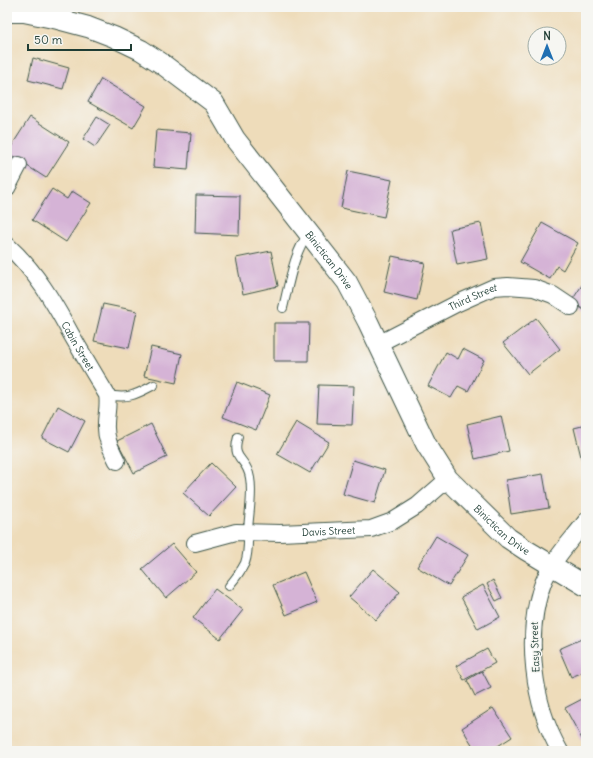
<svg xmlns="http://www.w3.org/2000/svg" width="593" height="758" viewBox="0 0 593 758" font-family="Delius,sans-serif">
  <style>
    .building { fill: #d5b3d6 }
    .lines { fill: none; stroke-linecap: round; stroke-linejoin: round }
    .service-casing { stroke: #3e5548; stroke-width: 10 }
    .minor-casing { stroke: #3e5548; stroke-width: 18 }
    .tertiary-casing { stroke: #3e5548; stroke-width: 22 }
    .service { stroke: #fff; stroke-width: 8 }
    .minor { stroke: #fff; stroke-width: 16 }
    .tertiary { stroke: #fff; stroke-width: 20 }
    .labels { text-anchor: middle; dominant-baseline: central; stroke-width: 3; stroke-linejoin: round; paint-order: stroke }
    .street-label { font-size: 10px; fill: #1f3d34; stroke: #f6f6f2 }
  </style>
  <rect width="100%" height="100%" fill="#f6f6f2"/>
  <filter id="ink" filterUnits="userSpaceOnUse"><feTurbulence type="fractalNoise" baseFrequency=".025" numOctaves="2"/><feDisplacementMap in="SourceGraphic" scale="8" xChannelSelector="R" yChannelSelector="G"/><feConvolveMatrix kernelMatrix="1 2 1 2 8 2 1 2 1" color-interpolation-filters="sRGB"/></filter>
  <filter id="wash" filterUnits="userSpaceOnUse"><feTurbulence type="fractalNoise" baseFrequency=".012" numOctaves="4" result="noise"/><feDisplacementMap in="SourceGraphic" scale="16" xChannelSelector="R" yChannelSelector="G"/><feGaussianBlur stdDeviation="0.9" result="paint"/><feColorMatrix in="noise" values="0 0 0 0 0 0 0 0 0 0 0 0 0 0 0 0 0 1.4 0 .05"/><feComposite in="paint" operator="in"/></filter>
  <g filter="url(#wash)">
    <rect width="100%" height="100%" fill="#eedcba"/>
    <g id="blocks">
      <g class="building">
        <polygon points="33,58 69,68 63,89 28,80"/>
        <polygon points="101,79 146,106 133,128 88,102"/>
        <polygon points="30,117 69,142 46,178 7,153"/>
        <polygon points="97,117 110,125 95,147 83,139"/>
        <polygon points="156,130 191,133 188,170 153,167"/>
        <polygon points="348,171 392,180 384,217 341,208"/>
        <polygon points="52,189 67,199 72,191 91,203 66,242 32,220"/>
        <polygon points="196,195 240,196 239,235 195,233"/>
        <polygon points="481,223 488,259 457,265 450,229"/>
        <polygon points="542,223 578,243 563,270 557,266 550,279 520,262"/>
        <polygon points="271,251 278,286 243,294 236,258"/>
        <polygon points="392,256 425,263 417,300 384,292"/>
        <polygon points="586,279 586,311 571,302"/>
        <polygon points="103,304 137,311 129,348 94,341"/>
        <polygon points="536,318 560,349 528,374 503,343"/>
        <polygon points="274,323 309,323 308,361 274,361"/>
        <polygon points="151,347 182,354 176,383 144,376"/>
        <polygon points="463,349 484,360 468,391 458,386 451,398 428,386 446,352 458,359"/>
        <polygon points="237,382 270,395 256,430 223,417"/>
        <polygon points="319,385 354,386 352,425 317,424"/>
        <polygon points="58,406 85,421 69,452 42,438"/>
        <polygon points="501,416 509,451 475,459 467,424"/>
        <polygon points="296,422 329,442 310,473 277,454"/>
        <polygon points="151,424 167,457 134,473 117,441"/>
        <polygon points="586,425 586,465 583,465 574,428"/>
        <polygon points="353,460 385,470 375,503 343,494"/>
        <polygon points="211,463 236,487 209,516 183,493"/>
        <polygon points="543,474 549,508 511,514 506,480"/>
        <polygon points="436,536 468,555 449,586 417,567"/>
        <polygon points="172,544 196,572 166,598 142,569"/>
        <polygon points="373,569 400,592 376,620 349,597"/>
        <polygon points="304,572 317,602 286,615 273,585"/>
        <polygon points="493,580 502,598 496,601 487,584"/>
        <polygon points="483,585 500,617 478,629 461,597"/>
        <polygon points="215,589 243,610 220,639 193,618"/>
        <polygon points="586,637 586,671 571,677 559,649"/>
        <polygon points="487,649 495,663 464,680 456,666"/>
        <polygon points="482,671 491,688 475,696 467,680"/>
        <polygon points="586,697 586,737 582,739 565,708"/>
        <polygon points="493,708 512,737 490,751 476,751 462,728"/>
      </g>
    </g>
  </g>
  <g filter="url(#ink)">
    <use href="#blocks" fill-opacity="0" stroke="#3e5548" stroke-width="1"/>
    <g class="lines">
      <g class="service-casing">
        <g id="service">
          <path d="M283,308C288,288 295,247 309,234"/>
          <path d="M107,395C129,399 135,395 154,385"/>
          <path d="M229,586C235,579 241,571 245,563C249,552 248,541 248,530C249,513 253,494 250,478C247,457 231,461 238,437"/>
        </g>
      </g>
      <g class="minor-casing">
        <g id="minor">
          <polyline points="7,188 19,165"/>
          <path id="s1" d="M7,245C35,270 53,301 71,334C83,355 95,375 107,395C109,405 106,414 106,424C105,438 111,449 117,461"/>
          <path id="s2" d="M378,344L458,303L494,287L508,286L534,288L553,295L571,307"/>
          <path id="s3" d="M195,543L236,532L280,533L371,529L393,521L417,506L448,479"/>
          <path d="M560,751C533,705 524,634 543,583C552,560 571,541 586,521"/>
        </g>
      </g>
      <g class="tertiary-casing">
        <g id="tertiary">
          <path id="s4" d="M7,12H24L58,19L88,27L114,37L141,50L161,63L214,103L235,139L347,282L368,322L426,444L448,479L508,538L526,550L586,586"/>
        </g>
      </g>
      <use href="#service" class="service"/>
      <use href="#minor" class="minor"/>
      <use href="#tertiary" class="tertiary"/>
    </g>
  </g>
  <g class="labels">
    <g class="street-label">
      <text stroke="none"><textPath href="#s4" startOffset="426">Binictican Drive</textPath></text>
      <text stroke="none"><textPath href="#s2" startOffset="106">Third Street</textPath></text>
      <text stroke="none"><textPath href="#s1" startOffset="124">Cabin Street</textPath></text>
      <text stroke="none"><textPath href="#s4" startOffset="750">Binictican Drive</textPath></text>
      <text stroke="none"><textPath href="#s3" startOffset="135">Davis Street</textPath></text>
      <text transform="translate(535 647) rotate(-92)">Easy Street</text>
    </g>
  </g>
  <rect width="593" height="758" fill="none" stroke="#f6f6f2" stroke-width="24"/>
  <g transform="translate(547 46)"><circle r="19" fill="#f6f6f2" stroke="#a0aca6"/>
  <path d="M0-3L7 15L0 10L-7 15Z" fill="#1f6fb2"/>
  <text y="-6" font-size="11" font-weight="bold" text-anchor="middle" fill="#1f3d34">N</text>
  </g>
  <path d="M28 44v6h103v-6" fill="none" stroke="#1f3d34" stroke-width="2"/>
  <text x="34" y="44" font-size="12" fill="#1f3d34" stroke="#f6f6f2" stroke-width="3" paint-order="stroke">50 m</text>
</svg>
